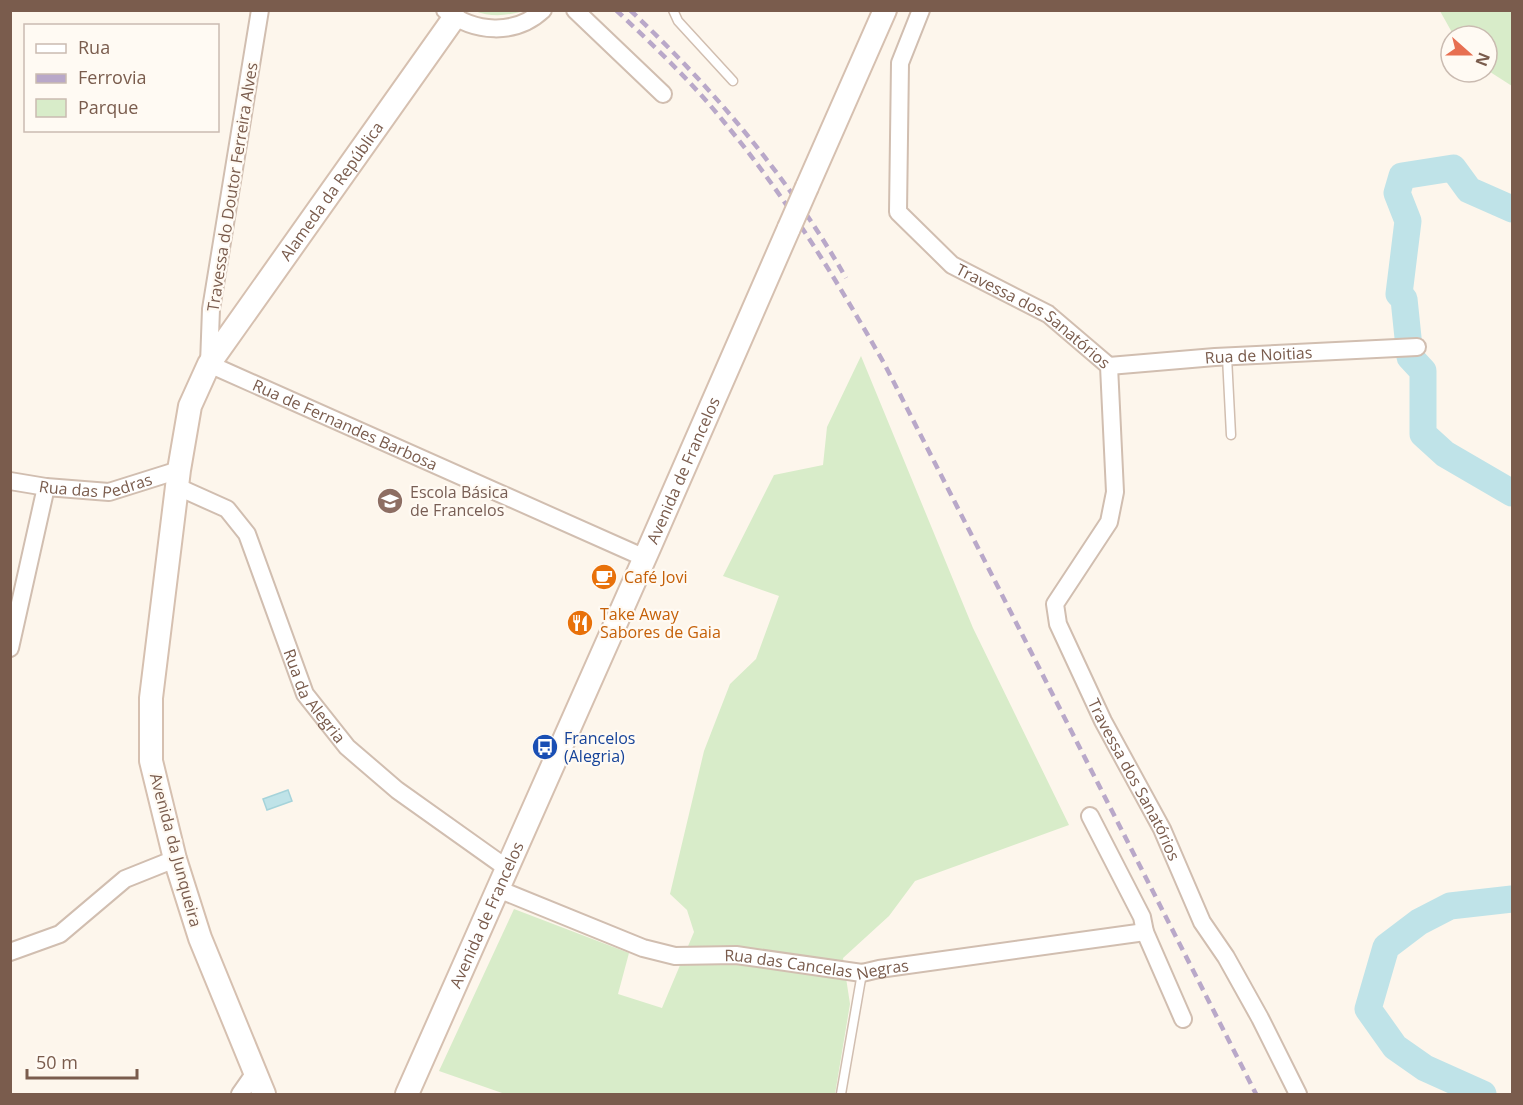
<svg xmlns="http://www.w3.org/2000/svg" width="1523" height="1105" viewBox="0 0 1523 1105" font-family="'Open Sans',sans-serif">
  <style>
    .green { fill: #d8ecc9 }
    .water { fill: #bfe3e8; stroke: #a5d3da; stroke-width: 1.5 }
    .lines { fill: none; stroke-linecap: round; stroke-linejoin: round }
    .river { stroke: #bfe3e8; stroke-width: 27 }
    .lane-casing { stroke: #d1beb0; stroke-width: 11 }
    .street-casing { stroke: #d1beb0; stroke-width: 20 }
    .secondary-casing { stroke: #d6c0b0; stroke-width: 26 }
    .lane { stroke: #fff; stroke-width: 8 }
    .street { stroke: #fff; stroke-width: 16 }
    .secondary { stroke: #fff; stroke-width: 22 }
    .rail { stroke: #b9a8c9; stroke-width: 4.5; stroke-dasharray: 9 6; stroke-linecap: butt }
    .secondary-bridge-casing { stroke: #d6c0b0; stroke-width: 26; stroke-linecap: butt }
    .secondary-bridge { stroke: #fff; stroke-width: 22 }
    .labels { text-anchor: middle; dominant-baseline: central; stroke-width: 4.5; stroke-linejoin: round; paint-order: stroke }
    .street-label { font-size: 16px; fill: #7a5c4d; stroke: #fffaf3 }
    .education-label { font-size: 16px; fill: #785e54; stroke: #fffaf3; text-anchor: start }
    .food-label { font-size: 16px; fill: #c56008; stroke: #fffaf3; text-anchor: start }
    .transit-label { font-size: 16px; fill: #164399; stroke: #fffaf3; text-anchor: start }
  </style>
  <rect width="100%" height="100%" fill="#fdf6ec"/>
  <g class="green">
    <path d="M474,11H524C506,16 491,17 474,11Z"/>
    <polygon points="1440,11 1512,11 1512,86 1487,70 1487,36 1454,36"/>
    <polygon points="861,356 973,628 1069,825 915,881 889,916 843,958 850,1004 835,1094 505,1094 439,1071 514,909 629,953 618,994 662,1008 694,932 687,910 670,894 704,751 730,684 756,659 779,596 723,576 774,475 823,465 827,427"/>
  </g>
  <polygon class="water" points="288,790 292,801 267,810 263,799"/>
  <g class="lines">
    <g class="river">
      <polyline points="1512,209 1469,190 1453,168 1402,176 1397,193 1408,221 1399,294 1404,299 1410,357 1423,371 1423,434 1445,454 1512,493"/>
      <polyline points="1483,1094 1425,1068 1395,1047 1368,1009 1386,947 1419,922 1450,906 1512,899"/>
    </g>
    <g class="lane-casing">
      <g id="lane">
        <polyline points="673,10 678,21 733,81"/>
        <polyline points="1227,357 1231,435"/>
        <polyline points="841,1094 862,973"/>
      </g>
    </g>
    <g class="street-casing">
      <g id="street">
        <path id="s1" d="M260,10L211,309L209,364L645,558"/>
        <path d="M445,10C474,33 515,36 543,10"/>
        <polyline points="575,10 663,94"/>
        <path id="s2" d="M921,10L900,63L898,212L952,265L1048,314L1109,366L1115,492L1109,522L1055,604L1058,624L1103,721L1162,829L1202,922L1226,957L1260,1018L1298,1094"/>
        <path id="s3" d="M1109,366L1215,357L1417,347"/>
        <path id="s4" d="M10,481L46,487L109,492L179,470"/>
        <path id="s5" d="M178,487L227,509L247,534L305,694L347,747L397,790L508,869"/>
        <polyline points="10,648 46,487"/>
        <polyline points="1090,816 1142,917 1145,932 1183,1019"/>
        <path id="s6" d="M498,889L643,948L675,956L736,955L862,973L879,969L1145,932"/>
        <polyline points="10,952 60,934 125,879 175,859"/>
        <polyline points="240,1094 254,1074"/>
      </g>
    </g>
    <g class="secondary-casing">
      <g id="secondary">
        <polyline points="807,187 885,10"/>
        <path id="s7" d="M264,1094L200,938L175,859L151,761V698L179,470L190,406L209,364L454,18"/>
        <path id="s8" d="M407,1094L650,546L789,228"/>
      </g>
    </g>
    <use href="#lane" class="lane"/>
    <use href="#street" class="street"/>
    <use href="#secondary" class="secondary"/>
    <g class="rail">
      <path d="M616,10C654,46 692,82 724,122C787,198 836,279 885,365L1256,1094"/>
      <path d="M630,10C713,88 789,178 846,278"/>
    </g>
    <g class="secondary-bridge-casing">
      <polyline id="secondary-bridge" points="789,228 807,187"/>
    </g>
    <use href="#secondary-bridge" class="secondary-bridge"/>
  </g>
  <defs>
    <g id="school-disc" transform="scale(1.35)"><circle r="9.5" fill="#8d6e63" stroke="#fffaf3"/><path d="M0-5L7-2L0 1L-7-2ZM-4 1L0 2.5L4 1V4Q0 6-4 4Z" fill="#fff"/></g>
    <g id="cafe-disc" transform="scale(1.35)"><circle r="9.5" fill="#e8710a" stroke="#fffaf3"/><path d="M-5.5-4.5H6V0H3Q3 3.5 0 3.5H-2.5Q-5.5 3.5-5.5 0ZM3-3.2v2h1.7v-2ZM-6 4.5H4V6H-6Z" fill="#fff"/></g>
    <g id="restaurant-disc" transform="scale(1.35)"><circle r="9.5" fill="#e8710a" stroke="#fffaf3"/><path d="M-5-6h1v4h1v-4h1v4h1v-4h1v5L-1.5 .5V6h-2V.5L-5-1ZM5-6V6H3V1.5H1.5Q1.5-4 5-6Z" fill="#fff"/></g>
    <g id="bus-disc" transform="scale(1.35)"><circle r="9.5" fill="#1a4fb4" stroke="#fffaf3"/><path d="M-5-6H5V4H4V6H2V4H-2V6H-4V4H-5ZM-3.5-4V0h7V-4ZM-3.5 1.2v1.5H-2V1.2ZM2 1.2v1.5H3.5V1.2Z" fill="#fff"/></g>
  </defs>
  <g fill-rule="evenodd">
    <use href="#school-disc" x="390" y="501"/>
    <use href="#cafe-disc" x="604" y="577"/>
    <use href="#restaurant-disc" x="580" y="623"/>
    <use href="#bus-disc" x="545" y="747"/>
  </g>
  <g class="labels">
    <g class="street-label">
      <text transform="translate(232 187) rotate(-81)">Travessa do Doutor Ferreira Alves</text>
      <text stroke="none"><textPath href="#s7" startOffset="968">Alameda da República</textPath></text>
      <text stroke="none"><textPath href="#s2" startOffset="378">Travessa dos Sanatórios</textPath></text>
      <text stroke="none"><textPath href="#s3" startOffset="150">Rua de Noitias</textPath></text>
      <text stroke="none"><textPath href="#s1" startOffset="507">Rua de Fernandes Barbosa</textPath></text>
      <text stroke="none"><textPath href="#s8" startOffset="682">Avenida de Francelos</textPath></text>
      <text stroke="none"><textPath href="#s4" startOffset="87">Rua das Pedras</textPath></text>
      <text stroke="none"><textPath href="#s5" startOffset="262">Rua da Alegria</textPath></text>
      <text stroke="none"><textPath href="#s2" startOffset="918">Travessa dos Sanatórios</textPath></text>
      <text transform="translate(176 850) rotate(75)">Avenida da Junqueira</text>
      <text stroke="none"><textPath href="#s8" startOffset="196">Avenida de Francelos</textPath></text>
      <text stroke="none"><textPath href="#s6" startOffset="332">Rua das Cancelas Negras</textPath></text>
    </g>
    <g class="education-label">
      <text x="410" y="492">Escola Básica<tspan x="410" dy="18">de Francelos</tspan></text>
    </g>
    <g class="food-label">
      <text x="624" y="577">Café Jovi</text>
      <text x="600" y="614">Take Away<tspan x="600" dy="18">Sabores de Gaia</tspan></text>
    </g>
    <g class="transit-label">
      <text x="564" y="738">Francelos<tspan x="564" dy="18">(Alegria)</tspan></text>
    </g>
  </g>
  <rect width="1523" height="1105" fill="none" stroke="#7a5c4d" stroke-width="24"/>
  <rect x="24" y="24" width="195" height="108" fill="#fffaf3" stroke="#cabbb1" stroke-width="1.5"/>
  <rect x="36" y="44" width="30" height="9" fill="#ffffff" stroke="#cabbb1" stroke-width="1.5"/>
  <text x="78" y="54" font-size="18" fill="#7a5c4d">Rua</text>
  <rect x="36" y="74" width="30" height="9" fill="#b9a8c9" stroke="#cabbb1" stroke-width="1.5"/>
  <text x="78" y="84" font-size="18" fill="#7a5c4d">Ferrovia</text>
  <rect x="36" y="99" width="30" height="18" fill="#d8ecc9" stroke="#cabbb1" stroke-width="1.5"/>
  <text x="78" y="114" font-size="18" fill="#7a5c4d">Parque</text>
  <g transform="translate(1469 54) rotate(111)"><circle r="28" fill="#fffaf3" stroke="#cabbb1" stroke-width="1.5"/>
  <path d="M0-4.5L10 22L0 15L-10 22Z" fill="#e76f51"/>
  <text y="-9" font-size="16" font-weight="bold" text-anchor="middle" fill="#7a5c4d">N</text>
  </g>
  <path d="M27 1069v9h110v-9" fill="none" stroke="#7a5c4d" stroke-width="3"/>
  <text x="36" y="1069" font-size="18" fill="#7a5c4d" stroke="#fffaf3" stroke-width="4.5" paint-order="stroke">50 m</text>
</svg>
